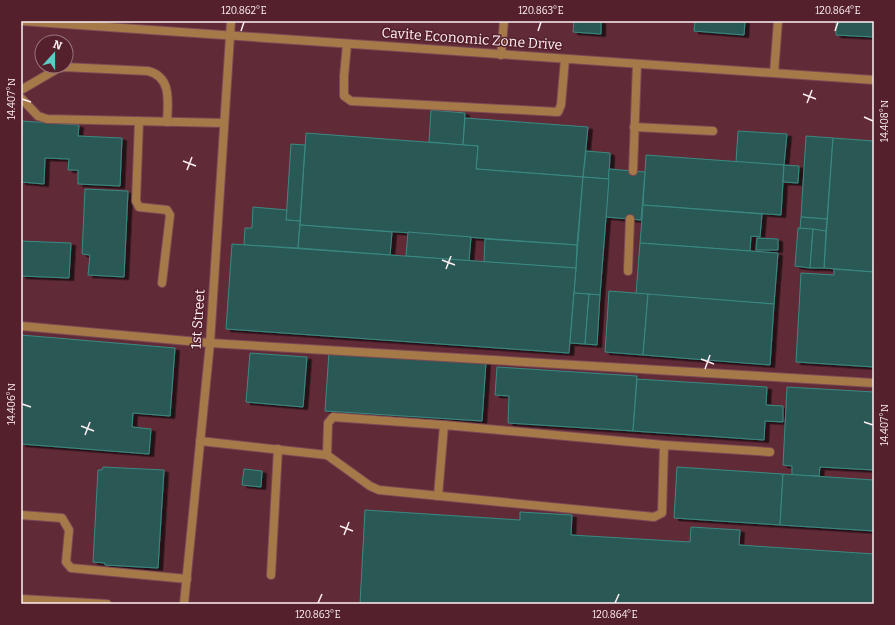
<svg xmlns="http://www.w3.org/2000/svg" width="895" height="625" viewBox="0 0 895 625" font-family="Bitter,serif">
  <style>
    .building { fill: #2a5955; stroke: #3a8a83; filter: url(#shadow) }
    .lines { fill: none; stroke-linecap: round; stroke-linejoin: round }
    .service-casing { stroke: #794a55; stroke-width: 10 }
    .minor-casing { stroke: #794a55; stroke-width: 10 }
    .tertiary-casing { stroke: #794a55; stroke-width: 10 }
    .service { stroke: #a67949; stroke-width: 8 }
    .minor { stroke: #a67949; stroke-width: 8 }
    .tertiary { stroke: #a67949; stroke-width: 8 }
    .ticks { fill: none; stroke: #fff0f3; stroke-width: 1.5 }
    .labels { text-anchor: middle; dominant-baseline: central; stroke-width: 3; stroke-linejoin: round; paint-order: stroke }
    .street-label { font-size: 14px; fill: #fff0f3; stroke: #54202c }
    .neatline { fill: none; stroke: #fff0f3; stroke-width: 1.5 }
    .ticks-label { font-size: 10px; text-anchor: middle; fill: #fff0f3 }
  </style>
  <defs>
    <filter id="shadow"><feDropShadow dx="4.5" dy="2.5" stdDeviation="0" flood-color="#0009"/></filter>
  </defs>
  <rect width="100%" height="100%" fill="#602a37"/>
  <g class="building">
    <polygon points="574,21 601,21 601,34 573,32"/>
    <polygon points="695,21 745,21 744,35 694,31"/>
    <polygon points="836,21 874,21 874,37 836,35"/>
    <polygon points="431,110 465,113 463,145 429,142"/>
    <polygon points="465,118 588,127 583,177 476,169 478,146 463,145"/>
    <polygon points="22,121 79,125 78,136 122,138 120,186 78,184 78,170 68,170 69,159 45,158 44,184 21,182"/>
    <polygon points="738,131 787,134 784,165 736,162"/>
    <polygon points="306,133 478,146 476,169 583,177 577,245 300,225"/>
    <polygon points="806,136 833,138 827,219 801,217"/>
    <polygon points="833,138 874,141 874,272 824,268"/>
    <polygon points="291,144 305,145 300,221 286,220"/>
    <polygon points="586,151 610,153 609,179 583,177"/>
    <polygon points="646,155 784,165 781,215 643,205"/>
    <polygon points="784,165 799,166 798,183 783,182"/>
    <polygon points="609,169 645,172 641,220 606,217"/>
    <polygon points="583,177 609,179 600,295 574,293"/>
    <polygon points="85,189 128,191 124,277 88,275 90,255 82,254"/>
    <polygon points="643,205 762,214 760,237 751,236 750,251 640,243"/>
    <polygon points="253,207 287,210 286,220 300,221 298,248 244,245 245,228 252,228"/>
    <polygon points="801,217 827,219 826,231 800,229"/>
    <polygon points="300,225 392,232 390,255 298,248"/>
    <polygon points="798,228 813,229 810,268 795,266"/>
    <polygon points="813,229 826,231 824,268 810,268"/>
    <polygon points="408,232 471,237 469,261 406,256"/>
    <polygon points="757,238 778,239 778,250 756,250"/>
    <polygon points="485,239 577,245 576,268 484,262"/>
    <polygon points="21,241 71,243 69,278 21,276"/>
    <polygon points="640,243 778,253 774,304 636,294"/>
    <polygon points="232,244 576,268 569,353 226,329"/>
    <polygon points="834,269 874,272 874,367 796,362 801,273 834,275"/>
    <polygon points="609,291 648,294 643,355 605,352"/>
    <polygon points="574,293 589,294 585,344 570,343"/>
    <polygon points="589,294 600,295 597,345 585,344"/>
    <polygon points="648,294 774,304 770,365 643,355"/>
    <polygon points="21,335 175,348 170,416 133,413 132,427 151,429 149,454 21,444"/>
    <polygon points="329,352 486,362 482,421 325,411"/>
    <polygon points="250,353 307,357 303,407 246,402"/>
    <polygon points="497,367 637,376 633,431 508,423 509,396 495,395"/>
    <polygon points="637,379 767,387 766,405 783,406 783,422 765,421 764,440 633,431"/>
    <polygon points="787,387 874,392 874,470 820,467 819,476 792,475 792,466 783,465"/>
    <polygon points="103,467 164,470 158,568 105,565 105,563 93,562 98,470 102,470"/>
    <polygon points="677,467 783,474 780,525 674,518"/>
    <polygon points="244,469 262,471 261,487 242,485"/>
    <polygon points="783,474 874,480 874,531 780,525"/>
    <polygon points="365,510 520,520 520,512 572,515 571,535 690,542 691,527 740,530 739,545 874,554 874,604 360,604"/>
  </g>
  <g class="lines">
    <g class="service-casing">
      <g id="service">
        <polyline points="347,44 344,76 344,96 351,101 558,112 561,105 565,59"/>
        <polyline points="501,55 504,21"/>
        <path d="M21,90L57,69L64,67L148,71C172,77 168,102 167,122"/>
        <polyline points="21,98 38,116 47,119 224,123"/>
        <polyline points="139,121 136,201 139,207 167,210 170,215 162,283"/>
        <polyline points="634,127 713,131"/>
        <polyline points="633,171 637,64"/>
        <polyline points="628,271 630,219"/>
        <polyline points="21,326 210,343 874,383"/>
        <polyline points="200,441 327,455 370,486 379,490 654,517 662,513 664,445 770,452"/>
        <polyline points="327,455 328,423 333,417 444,425"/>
        <polyline points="438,496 444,425 664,445"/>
        <polyline points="21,515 62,518 69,530 66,562 71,568 187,579"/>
        <polyline points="271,575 278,449"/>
        <polyline points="21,599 107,604"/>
        <polyline points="184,604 210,343 231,21"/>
      </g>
    </g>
    <g class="minor-casing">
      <polyline id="minor" points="774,73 778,21"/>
    </g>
    <g class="tertiary-casing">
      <polyline id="tertiary" points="21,21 874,80"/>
    </g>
    <use href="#service" class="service"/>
    <use href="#minor" class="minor"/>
    <use href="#tertiary" class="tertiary"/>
  </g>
  <path class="ticks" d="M241,31L244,22M538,31L541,22M835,31L838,22M803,94L816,99M22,99L31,102M807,103L812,90M864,117L873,121M183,161L196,166M187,170L192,157M442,260L455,265M446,269L451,256M701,359L714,364M705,369L710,355M22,404L31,407M864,422L873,425M81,426L94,431M85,435L90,422M340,526L353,531M344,535L349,522M318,603L322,594M615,603L619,594"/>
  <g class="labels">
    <g class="street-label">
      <text transform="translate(472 39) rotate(4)">Cavite Economic Zone Drive</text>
      <text transform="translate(198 319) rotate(-86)">1st Street</text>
    </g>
  </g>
  <rect width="895" height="625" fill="none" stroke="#54202c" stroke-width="44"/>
  <g transform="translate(54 54) rotate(21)"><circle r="19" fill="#54202c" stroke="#98737c"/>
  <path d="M0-3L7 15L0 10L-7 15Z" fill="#56cec3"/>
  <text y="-6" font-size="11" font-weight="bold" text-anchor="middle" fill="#fff0f3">N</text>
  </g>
  <rect x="22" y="22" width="851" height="581" class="neatline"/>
  <g class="ticks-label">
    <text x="244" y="14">120.862°E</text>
    <text x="541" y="14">120.863°E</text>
    <text x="838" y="14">120.864°E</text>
    <text transform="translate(11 99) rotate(-90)" y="4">14.407°N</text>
    <text transform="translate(884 121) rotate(-90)" y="4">14.408°N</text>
    <text transform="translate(11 404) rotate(-90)" y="4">14.406°N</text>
    <text transform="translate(884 425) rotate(-90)" y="4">14.407°N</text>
    <text x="318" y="618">120.863°E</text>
    <text x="615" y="618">120.864°E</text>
  </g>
</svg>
